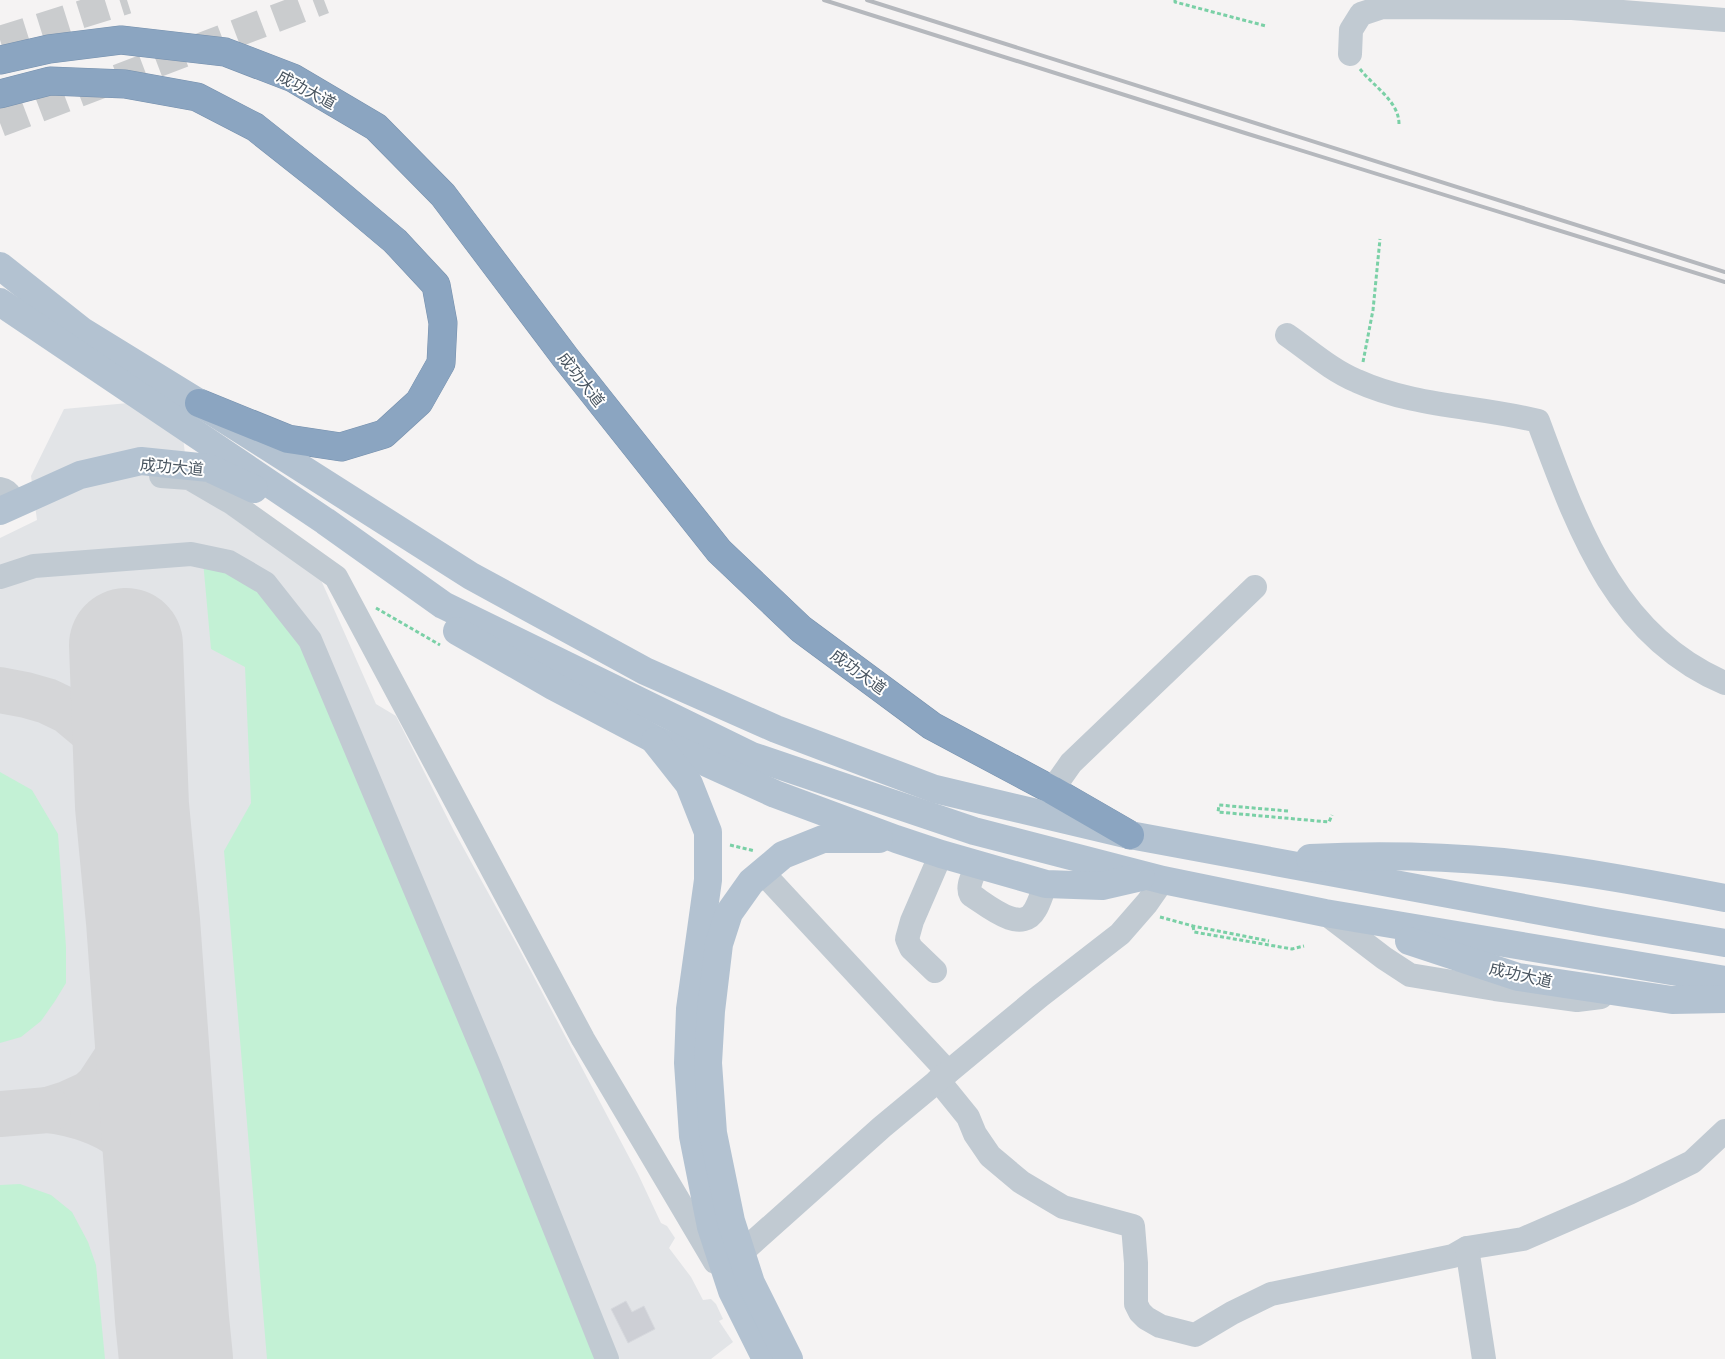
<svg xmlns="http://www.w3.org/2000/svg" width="1725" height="1359" viewBox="0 0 1725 1359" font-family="'Exo 2','Noto Sans SC',sans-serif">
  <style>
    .airport { fill: #e2e4e7 }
    .green { fill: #c3f1d5 }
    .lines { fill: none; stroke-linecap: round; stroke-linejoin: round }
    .taxiway { stroke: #d5d6d8; stroke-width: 46 }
    .runway { stroke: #d5d6d8; stroke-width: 114 }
    .building { fill: #cdcfd5; stroke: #d7d9de }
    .highway-tunnel { stroke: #caccce; stroke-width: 28; stroke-dasharray: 28 14; stroke-linecap: butt }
    .highway-casing { stroke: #7690ad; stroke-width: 29 }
    .path { stroke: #7ad0a6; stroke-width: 3; stroke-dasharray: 4 2.5; stroke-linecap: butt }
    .minor { stroke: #c1cad2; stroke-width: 24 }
    .major { stroke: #b3c2d1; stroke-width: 28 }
    .highway { stroke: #8ba5c1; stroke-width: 28 }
    .rail { stroke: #b5b8bd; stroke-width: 4 }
    .labels { text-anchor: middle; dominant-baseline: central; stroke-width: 4; stroke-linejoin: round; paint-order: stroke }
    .street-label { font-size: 16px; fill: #4a5661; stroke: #fff }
  </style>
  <rect width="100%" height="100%" fill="#f5f3f3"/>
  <polygon class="airport" points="139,402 182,429 189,487 321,580 376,704 396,716 454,831 516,943 638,1174 661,1223 667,1226 675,1238 669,1248 691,1277 703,1300 711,1299 716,1304 723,1319 719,1321 733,1342 711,1359 0,1359 0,538 37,520 31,476 64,409"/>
  <g class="green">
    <polygon points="203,561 260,586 321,673 598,1359 267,1359 224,851 251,803 245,667 211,649"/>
    <polygon points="0,772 32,790 58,834 66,947 66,983 55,1001 41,1021 21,1037 0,1043"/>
    <polygon points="20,1184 51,1195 72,1212 88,1242 96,1265 105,1359 0,1359 0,1185"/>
  </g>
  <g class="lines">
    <g class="taxiway">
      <path d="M0,690L26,695L47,701L68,711L98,736L114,755L126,778L132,806L143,921V991L141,1011L125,1045L98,1086L89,1094L67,1104L48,1110C106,1118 150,1143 162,1205C164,1218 164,1233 165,1247C167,1271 169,1295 172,1319"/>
      <polyline points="0,1114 48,1110"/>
    </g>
    <polyline class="runway" points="126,645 132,806 143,921 172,1319 176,1359"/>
  </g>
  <polygon class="building" points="626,1301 632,1312 644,1306 655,1329 628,1343 611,1309"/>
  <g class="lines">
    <g class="highway-tunnel">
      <polyline points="0,40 127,0"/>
      <polyline points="0,123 324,0"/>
    </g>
    <g class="highway-casing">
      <g id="highway">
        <polyline points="0,60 49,49 121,40 225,52 293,78 376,127 443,195 565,357 719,551 801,629 932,726 1052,790 1130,835"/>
        <polyline points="0,94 50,81 125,84 197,97 255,127 332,188 395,241 436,285 443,323 441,363 419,402 384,434 341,447 288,439 199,403"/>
      </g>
    </g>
    <g class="path">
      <polyline points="1175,0 1175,2 1266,26"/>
      <path d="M1360,69C1373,86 1399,101 1399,124"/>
      <polyline points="1363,362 1373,310 1380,239"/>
      <polyline points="376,608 440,645"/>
      <polyline points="1288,811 1219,805 1218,812 1329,822 1332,815"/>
      <polyline points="730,845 755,851"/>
      <polyline points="1160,917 1193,926 1269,941"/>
      <polyline points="1193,926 1194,932 1292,949 1304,946"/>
    </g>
    <g class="minor">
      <polyline points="1350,54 1351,30 1361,14 1382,7 1572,8 1725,20"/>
      <path d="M1287,335C1310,351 1331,370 1357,381C1414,407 1478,406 1538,421C1577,525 1614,636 1725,683"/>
      <polyline points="161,476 189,478 232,503 336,577 583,1039 715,1262"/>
      <path d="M0,489C10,491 14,499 9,508"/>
      <polyline points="0,577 34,566 191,554 229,562 265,583 310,640 490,1067 607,1359"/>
      <polyline points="1052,790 1071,763 1255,587"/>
      <path d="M977,865C974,874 966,886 971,895C987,905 1021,935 1035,910C1040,902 1042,892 1046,884"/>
      <polyline points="763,873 948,1072"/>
      <polyline points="1325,913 1384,958 1410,975 1495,989 1577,1000 1601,997"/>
      <polyline points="935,971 911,948 907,939 912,921 941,854"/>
      <polyline points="938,1080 968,1117 975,1134 990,1156 1021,1182 1063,1207 1133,1226 1136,1263 1136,1304 1140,1312 1146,1318 1160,1326 1195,1335 1232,1313 1271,1294 1453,1256 1467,1248 1523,1239 1629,1193 1692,1162 1725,1131"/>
      <polyline points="1467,1248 1484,1359"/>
      <polyline points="741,1253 882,1127 1040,996 1120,934 1147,903 1163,880"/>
    </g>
    <g class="major">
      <polyline points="0,266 82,331 199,403 471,576 645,671 776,729 935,789 1130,835 1600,922 1725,943"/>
      <polyline points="0,302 325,521 443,605 752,756 974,831 1163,880 1325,913 1725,980"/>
      <polyline points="0,511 80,475 141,461 209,468 254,489"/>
      <polyline points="457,631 553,686 652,738 775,794 896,839 941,854 1046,884 1102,886 1141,877"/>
      <polyline points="655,741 689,784 708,832 708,880 690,1009 688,1063 693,1136 711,1227 732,1291 766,1359"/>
      <path d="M1310,858C1374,855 1439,856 1503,862C1578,870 1652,884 1725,898"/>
      <polyline points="1409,941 1518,977 1672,1000 1725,999"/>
      <polyline points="789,1359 751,1283 731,1221 713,1133 708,1063 711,1011 719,944 729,913 751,882 783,855 823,839 879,839"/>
    </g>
    <use href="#highway" class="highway"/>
    <g class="rail">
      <polyline points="824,0 1245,133 1725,282"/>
      <polyline points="867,0 1725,272"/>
    </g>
  </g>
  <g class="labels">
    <g class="street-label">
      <text transform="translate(307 89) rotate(28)">成功大道</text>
      <text transform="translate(582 379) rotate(52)">成功大道</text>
      <text transform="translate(172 466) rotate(5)">成功大道</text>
      <text transform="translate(859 671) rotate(36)">成功大道</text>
      <text transform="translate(1521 974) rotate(13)">成功大道</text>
    </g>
  </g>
</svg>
